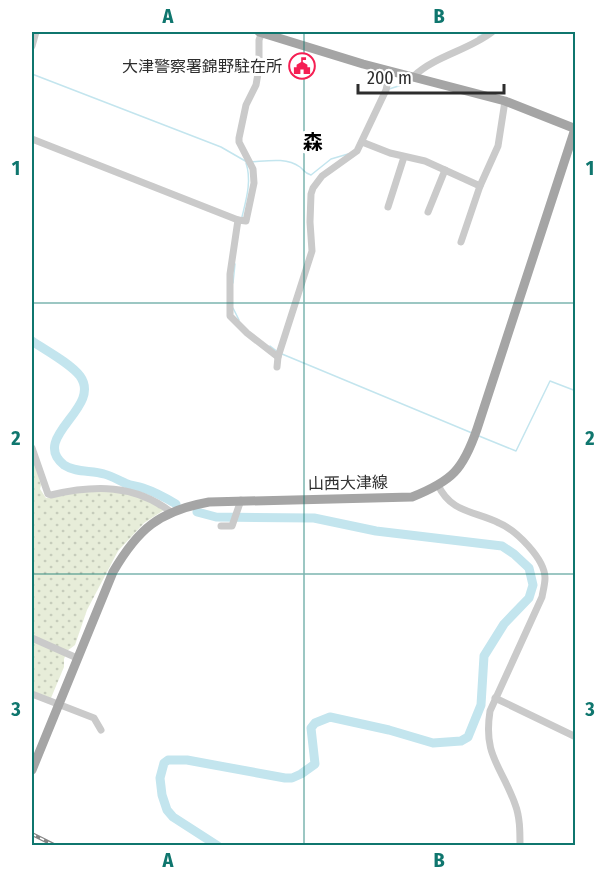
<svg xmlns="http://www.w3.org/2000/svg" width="607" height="877" viewBox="0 0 607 877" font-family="'Fira Sans Condensed','Noto Sans JP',sans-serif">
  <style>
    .green { fill: url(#green-dots) }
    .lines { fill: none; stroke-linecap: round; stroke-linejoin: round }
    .stream { stroke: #c3e5ee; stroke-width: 1.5 }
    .river { stroke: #c3e5ee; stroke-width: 9 }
    .minor { stroke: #cacaca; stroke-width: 7 }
    .major { stroke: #a5a5a5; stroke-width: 9 }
    .rail-casing { stroke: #828282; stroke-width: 4 }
    .rail { stroke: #fff; stroke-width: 1.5; stroke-dasharray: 4.5; stroke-linecap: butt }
    .grid { fill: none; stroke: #0f766e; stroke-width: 1.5; stroke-opacity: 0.55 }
    .labels { text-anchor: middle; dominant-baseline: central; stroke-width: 6; stroke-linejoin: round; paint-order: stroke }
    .poi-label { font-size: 16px; fill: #2d2d2d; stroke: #fff; text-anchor: end }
    .street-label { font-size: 16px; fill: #2d2d2d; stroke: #fff }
    .quarter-label { font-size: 20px; font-weight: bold; fill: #000; stroke: #fff }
    .neatline { fill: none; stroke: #0f766e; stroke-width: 2 }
    .grid-label { font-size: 20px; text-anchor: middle; font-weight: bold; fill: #0f766e }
  </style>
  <defs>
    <pattern id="green-dots" width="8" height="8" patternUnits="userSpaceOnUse" patternTransform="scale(1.5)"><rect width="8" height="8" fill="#e7edd9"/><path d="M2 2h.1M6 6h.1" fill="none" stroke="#c6ccbb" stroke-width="1.8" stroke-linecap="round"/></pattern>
  </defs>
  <rect width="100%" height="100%" fill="#fff"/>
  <path class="green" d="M32,453L41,485L40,489L46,498C76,491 114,486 144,499C151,502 158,507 164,510L144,523L118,551L87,610L75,645L67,651L64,659V667L51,698L32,691Z"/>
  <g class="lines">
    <g class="stream">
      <polyline points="478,37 487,32"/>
      <polyline points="32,74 221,147 247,162"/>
      <polyline points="389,89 405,84 409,79"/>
      <path d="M251,162C267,161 286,157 300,167C304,170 304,173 311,175L331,159L348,154"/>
      <path d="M242,217C246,200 252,181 246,163"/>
      <polyline points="233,283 235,264"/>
      <polyline points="233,308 239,320"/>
      <polyline points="270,346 278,352"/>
      <polyline points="282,354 472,433"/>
      <polyline points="479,436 516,451 550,381 576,391"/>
    </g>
    <g class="river">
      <path d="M32,341C45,350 70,363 80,376C103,408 29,437 64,465C76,473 92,470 104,474C112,476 118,480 125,483C131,486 137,486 143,488C155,492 166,498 176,504"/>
      <polyline points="197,512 216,517 314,518 376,531 502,546 514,554 529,568 533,585 529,598 504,624 484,656 481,705 468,737 461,741 433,743 389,730 330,717 315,723 311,728 315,764 301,774 292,778 285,778 187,760 168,760 164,763 160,778 162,795 167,810 173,817 218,846"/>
    </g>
    <g class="minor">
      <polyline points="32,46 36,32"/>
      <path d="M414,76C435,56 469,50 492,32"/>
      <polyline points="32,139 238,220 246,221 254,183 253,169 239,142 239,138 246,105 256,85 259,68 259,40 262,32"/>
      <polyline points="362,142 390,153 425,161 480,186"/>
      <polyline points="388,207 404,157"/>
      <polyline points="428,212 445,170"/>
      <polyline points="238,220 230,274 230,316 247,333 278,357"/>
      <polyline points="461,242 480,186 498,146 505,101"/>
      <polyline points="277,367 278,357 312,251 310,222 311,194 313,188 322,176 357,151 386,90 390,72"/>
      <path d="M32,448L48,494L51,495C94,485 135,484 171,512"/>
      <path d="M438,485C451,513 475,511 499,523C516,530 545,559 545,578C545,584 543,591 542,597L490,711C483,756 501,765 515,804C520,817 520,831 520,846"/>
      <polyline points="221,526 232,526 241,500"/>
      <polyline points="32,638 77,658"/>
      <polyline points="32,694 94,718 101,730"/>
      <polyline points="495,698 576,737"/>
    </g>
    <g class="major">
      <polyline points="259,32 363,64 505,101 576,129"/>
      <path d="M32,770L113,572C138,529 159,511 209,502L412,497C452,481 463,470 477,429L575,129"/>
    </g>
    <g class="rail-casing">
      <polyline id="rail" points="32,834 56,846"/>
    </g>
    <use href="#rail" class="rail"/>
  </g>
  <path class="grid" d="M304,32V846M32,303H576M32,574H576"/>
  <defs>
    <g id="civic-ring" transform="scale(1.35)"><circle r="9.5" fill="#fff" stroke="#f51f53" stroke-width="1.5"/><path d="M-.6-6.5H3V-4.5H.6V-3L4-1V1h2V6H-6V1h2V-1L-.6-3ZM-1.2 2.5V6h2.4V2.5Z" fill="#f51f53"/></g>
  </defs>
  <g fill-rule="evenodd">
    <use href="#civic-ring" x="302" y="66"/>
  </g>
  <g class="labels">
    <g class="poi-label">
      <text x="282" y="66">大津警察署錦野駐在所</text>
    </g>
    <g class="street-label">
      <text transform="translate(348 483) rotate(-1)">山西大津線</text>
    </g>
    <g class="quarter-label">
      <text x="313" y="142">森</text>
    </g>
  </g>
  <rect width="607" height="877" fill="none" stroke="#ffffff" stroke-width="66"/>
  <path d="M358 84v9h146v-9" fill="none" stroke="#2d2d2d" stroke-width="3"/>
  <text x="367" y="84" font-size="18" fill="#2d2d2d" stroke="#ffffff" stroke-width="4.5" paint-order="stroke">200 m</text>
  <rect x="33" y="33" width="541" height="811" class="neatline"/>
  <g class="grid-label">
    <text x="168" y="23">A</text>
    <text x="439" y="23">B</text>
    <text x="16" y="175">1</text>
    <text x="590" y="175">1</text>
    <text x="16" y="445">2</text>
    <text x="590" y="445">2</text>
    <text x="16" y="716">3</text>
    <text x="590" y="716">3</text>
    <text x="168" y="867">A</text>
    <text x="439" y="867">B</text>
  </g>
</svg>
